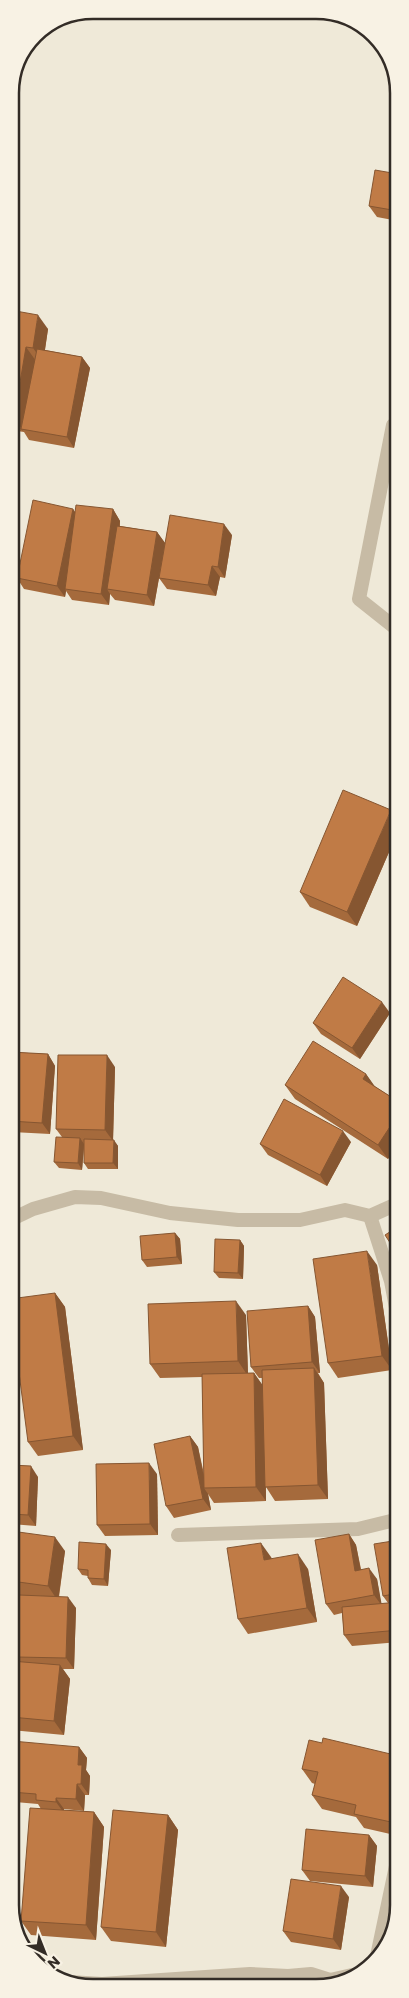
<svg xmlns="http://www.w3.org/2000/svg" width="409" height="1998" viewBox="0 0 409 1998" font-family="Poppins,sans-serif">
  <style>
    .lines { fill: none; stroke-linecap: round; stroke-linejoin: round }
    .minor { stroke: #c7bba5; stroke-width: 14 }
    .wall { fill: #a56a3c }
    .shaded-wall { fill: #865631 }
    .building { fill: #c07b46; stroke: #865631 }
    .rim { fill: none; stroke: #332c26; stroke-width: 2.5 }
  </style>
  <rect width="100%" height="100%" fill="#efe9d8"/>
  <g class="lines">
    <g class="minor">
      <polyline points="393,425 359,599 398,630"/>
      <polyline points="370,1216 391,1281 399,1324"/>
      <polyline points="10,1220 33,1209 75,1197 101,1198 170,1213 238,1220 300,1220 345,1210 370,1216 399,1203"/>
      <polyline points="178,1535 358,1529 399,1519"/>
      <polyline points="376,1961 396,1866 399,1863"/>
      <polyline points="330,1980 352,1975"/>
      <polyline points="69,1982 102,1984 250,1974 288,1976 311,1974 330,1980 330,1986"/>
    </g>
  </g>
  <g class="wall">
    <polygon points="398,174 398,221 377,217 369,206"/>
    <polygon points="10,310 48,329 45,350 82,357 90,368 74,448 29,440 24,432 10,430"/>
    <polygon points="73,509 75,512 113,509 120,521 120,526 157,532 165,543 232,535 225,578 220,577 216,596 167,589 159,578 164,551 154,606 115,600 110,594 109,605 72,600 66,591 65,597 24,589 17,578"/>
    <polygon points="399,821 399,829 357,926 310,907 300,892"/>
    <polygon points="390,1013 360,1059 321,1034 313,1023"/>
    <polygon points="10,1052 48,1054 55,1066 50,1134 12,1132 10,1129"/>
    <polygon points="115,1067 113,1140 118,1146 118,1169 88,1169 84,1163 84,1149 82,1170 59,1168 54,1162 62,1137 56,1129"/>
    <polygon points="366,1074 374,1086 399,1102 399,1143 388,1159 295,1099 285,1085"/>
    <polygon points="351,1142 327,1186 268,1155 260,1144"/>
    <polygon points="175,1233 180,1239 182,1264 147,1267 142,1260"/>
    <polygon points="240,1240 244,1246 243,1279 219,1278 214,1272"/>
    <polygon points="377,1265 392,1370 338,1378 328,1363"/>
    <polygon points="55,1293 65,1307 83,1450 38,1456 28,1442"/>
    <polygon points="308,1306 315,1317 320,1373 318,1373 324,1383 328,1499 275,1501 266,1487 266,1501 214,1503 208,1494 211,1510 174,1518 166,1506 190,1436 198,1447 204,1474 202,1377 160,1378 150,1364 246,1315 248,1373 254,1373 262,1385 262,1378 259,1378 251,1367"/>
    <polygon points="11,1465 38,1477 36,1526 11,1524"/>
    <polygon points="157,1474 158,1535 105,1536 97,1525"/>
    <polygon points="11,1531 65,1551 59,1597 76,1608 74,1669 63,1669 70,1679 64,1735 11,1730"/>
    <polygon points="349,1534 356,1545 361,1569 377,1579 381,1604 388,1603 383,1596 399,1540 399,1642 352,1646 344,1635 342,1613 334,1615 326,1604"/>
    <polygon points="111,1550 108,1586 92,1585 88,1578 88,1576 82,1575 78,1569"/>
    <polygon points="271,1557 272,1559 308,1569 317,1622 248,1634 238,1619"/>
    <polygon points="322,1743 399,1756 399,1836 364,1828 356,1817 322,1809 312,1795 315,1784 312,1783 302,1769"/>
    <polygon points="79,1747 87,1758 86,1770 90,1776 89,1795 85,1795 84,1811 64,1809 64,1810 94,1812 104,1827 96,1940 31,1935 21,1921 41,1809 38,1804 15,1802 11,1796 11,1753"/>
    <polygon points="168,1815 178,1830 166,1947 111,1941 101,1927"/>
    <polygon points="369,1835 377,1846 373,1887 310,1881 302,1870"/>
    <polygon points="349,1897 341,1950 291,1942 283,1931"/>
  </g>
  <g class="shaded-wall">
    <polygon points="38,315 48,329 43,362 33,348"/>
    <polygon points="26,347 36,361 21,429 24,432 14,418"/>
    <polygon points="82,357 90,368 74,448 67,437"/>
    <polygon points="73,509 80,520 65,589 66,591 65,597 57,586"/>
    <polygon points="113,509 120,521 111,590 107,589 110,594 109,605 101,594"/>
    <polygon points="224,524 232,535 225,578 218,567"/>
    <polygon points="157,532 165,543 154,606 147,595"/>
    <polygon points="212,566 220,577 216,596 208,585"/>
    <polygon points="391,810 399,821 399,829 357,926 347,912"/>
    <polygon points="382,1002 390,1013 360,1059 352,1048"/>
    <polygon points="48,1054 55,1066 50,1134 42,1123"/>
    <polygon points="107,1055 115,1067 113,1141 105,1130"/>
    <polygon points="366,1074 376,1088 363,1079"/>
    <polygon points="399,1113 399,1143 388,1159 378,1145"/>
    <polygon points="343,1131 351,1142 327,1186 320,1175"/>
    <polygon points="80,1138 84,1144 82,1170 78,1163"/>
    <polygon points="114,1140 118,1146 118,1169 113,1163"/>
    <polygon points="175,1233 180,1239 182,1264 177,1257"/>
    <polygon points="240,1240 244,1246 243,1279 238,1273"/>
    <polygon points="367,1251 377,1265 392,1370 382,1356"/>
    <polygon points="55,1293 65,1307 83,1450 73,1436"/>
    <polygon points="236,1301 246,1315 248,1376 238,1361"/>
    <polygon points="308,1306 315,1317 320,1373 312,1362"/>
    <polygon points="314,1368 324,1383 328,1499 318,1485"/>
    <polygon points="254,1373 264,1387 266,1501 256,1487"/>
    <polygon points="190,1436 198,1447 206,1488 204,1488 208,1494 211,1510 203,1499"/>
    <polygon points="149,1463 157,1474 158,1535 150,1524"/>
    <polygon points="31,1466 38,1477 36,1526 28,1515"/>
    <polygon points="349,1534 356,1545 363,1582 355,1571"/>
    <polygon points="55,1537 65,1551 58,1601 48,1586"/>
    <polygon points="261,1543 271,1557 274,1575 264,1560"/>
    <polygon points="106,1544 111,1550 108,1586 104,1579"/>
    <polygon points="298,1554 308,1569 317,1622 307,1608"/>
    <polygon points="369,1568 377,1579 382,1606 374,1595"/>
    <polygon points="17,1592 25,1604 17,1657 21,1662 20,1669 12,1658"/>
    <polygon points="68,1597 76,1608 74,1669 66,1658"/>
    <polygon points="60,1665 70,1679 64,1735 54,1721"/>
    <polygon points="79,1747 87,1758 86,1770 90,1776 89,1795 81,1784 78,1765"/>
    <polygon points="77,1784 85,1795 84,1811 76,1799"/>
    <polygon points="399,1793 399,1832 391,1822"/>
    <polygon points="56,1798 64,1809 64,1813 56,1802"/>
    <polygon points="94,1812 104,1827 96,1940 86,1925"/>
    <polygon points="168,1815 178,1830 166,1947 156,1932"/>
    <polygon points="369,1835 377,1846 373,1887 365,1876"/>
    <polygon points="341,1886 349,1897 341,1950 333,1939"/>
  </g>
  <g class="building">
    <polygon points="375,170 398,174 398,211 369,206"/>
    <polygon points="10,310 38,315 33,348 26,347 14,418 10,417"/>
    <polygon points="37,349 82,357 67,437 21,429"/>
    <polygon points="33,500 73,509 57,586 17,578"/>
    <polygon points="76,505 113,509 101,594 65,589"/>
    <polygon points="170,515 224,524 218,567 212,566 208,585 159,578"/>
    <polygon points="117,526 157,532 147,595 107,589"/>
    <polygon points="343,790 391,810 347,912 300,892"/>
    <polygon points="343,977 382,1002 352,1048 313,1023"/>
    <polygon points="313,1041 366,1074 363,1079 399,1102 399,1113 378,1145 285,1085"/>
    <polygon points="10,1052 48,1054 42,1123 10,1121"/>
    <polygon points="58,1055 107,1055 105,1130 56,1129"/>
    <polygon points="284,1099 343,1131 320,1175 260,1144"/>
    <polygon points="56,1137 80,1138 78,1163 54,1162"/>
    <polygon points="84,1139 114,1140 113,1163 84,1163"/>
    <polygon points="399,1226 399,1255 398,1255 385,1235"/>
    <polygon points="175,1233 177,1257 142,1260 140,1236"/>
    <polygon points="215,1239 240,1240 238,1273 214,1272"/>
    <polygon points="367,1251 382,1356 328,1363 313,1259"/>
    <polygon points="55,1293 73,1436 28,1442 11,1311 10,1299"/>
    <polygon points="236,1301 238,1361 150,1364 148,1304"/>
    <polygon points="308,1306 312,1362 251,1367 247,1311"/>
    <polygon points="314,1368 318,1485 265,1487 262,1370"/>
    <polygon points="254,1373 256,1487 204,1488 202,1374"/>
    <polygon points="190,1436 203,1499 166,1506 154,1444"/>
    <polygon points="149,1463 150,1524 97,1525 96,1464"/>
    <polygon points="11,1465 31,1466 28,1515 11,1514"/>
    <polygon points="11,1531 55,1537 48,1586 11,1581"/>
    <polygon points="349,1534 355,1571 369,1568 374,1595 326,1604 315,1540"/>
    <polygon points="399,1540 399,1593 383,1596 374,1544"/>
    <polygon points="79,1542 106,1544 104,1579 88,1578 88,1570 78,1569"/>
    <polygon points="261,1543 264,1560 298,1554 307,1608 238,1619 227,1548"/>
    <polygon points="11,1592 17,1592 12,1658 11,1658"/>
    <polygon points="19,1595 68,1597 66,1658 17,1657"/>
    <polygon points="399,1602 399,1630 344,1635 342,1607"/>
    <polygon points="11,1661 60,1665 54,1721 11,1717"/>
    <polygon points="323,1738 399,1756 399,1793 391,1822 354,1814 356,1805 312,1795 318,1772 302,1769 309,1740 322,1743"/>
    <polygon points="12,1741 79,1747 78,1765 82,1765 81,1784 77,1784 76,1799 56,1798 56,1802 36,1800 36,1794 11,1792 11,1753"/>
    <polygon points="30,1808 94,1812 86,1925 21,1921"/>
    <polygon points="113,1810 168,1815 156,1932 101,1927"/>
    <polygon points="306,1829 369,1835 365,1876 302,1870"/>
    <polygon points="291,1879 341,1886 333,1939 283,1931"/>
  </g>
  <path d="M0 0H409V1998H0ZM93 19H316A74 74 0 0 1 390 93V1905A74 74 0 0 1 316 1979H93A74 74 0 0 1 19 1905V93A74 74 0 0 1 93 19Z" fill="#f8f2e4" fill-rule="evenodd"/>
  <path class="rim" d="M93 19H316A74 74 0 0 1 390 93V1905A74 74 0 0 1 316 1979H93A74 74 0 0 1 19 1905V93A74 74 0 0 1 93 19Z"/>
  <g transform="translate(45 1953) rotate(137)" stroke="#f8f2e4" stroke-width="4" paint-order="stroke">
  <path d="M0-4L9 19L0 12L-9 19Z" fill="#332c26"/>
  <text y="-8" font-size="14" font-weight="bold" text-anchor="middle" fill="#332c26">N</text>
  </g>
</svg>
